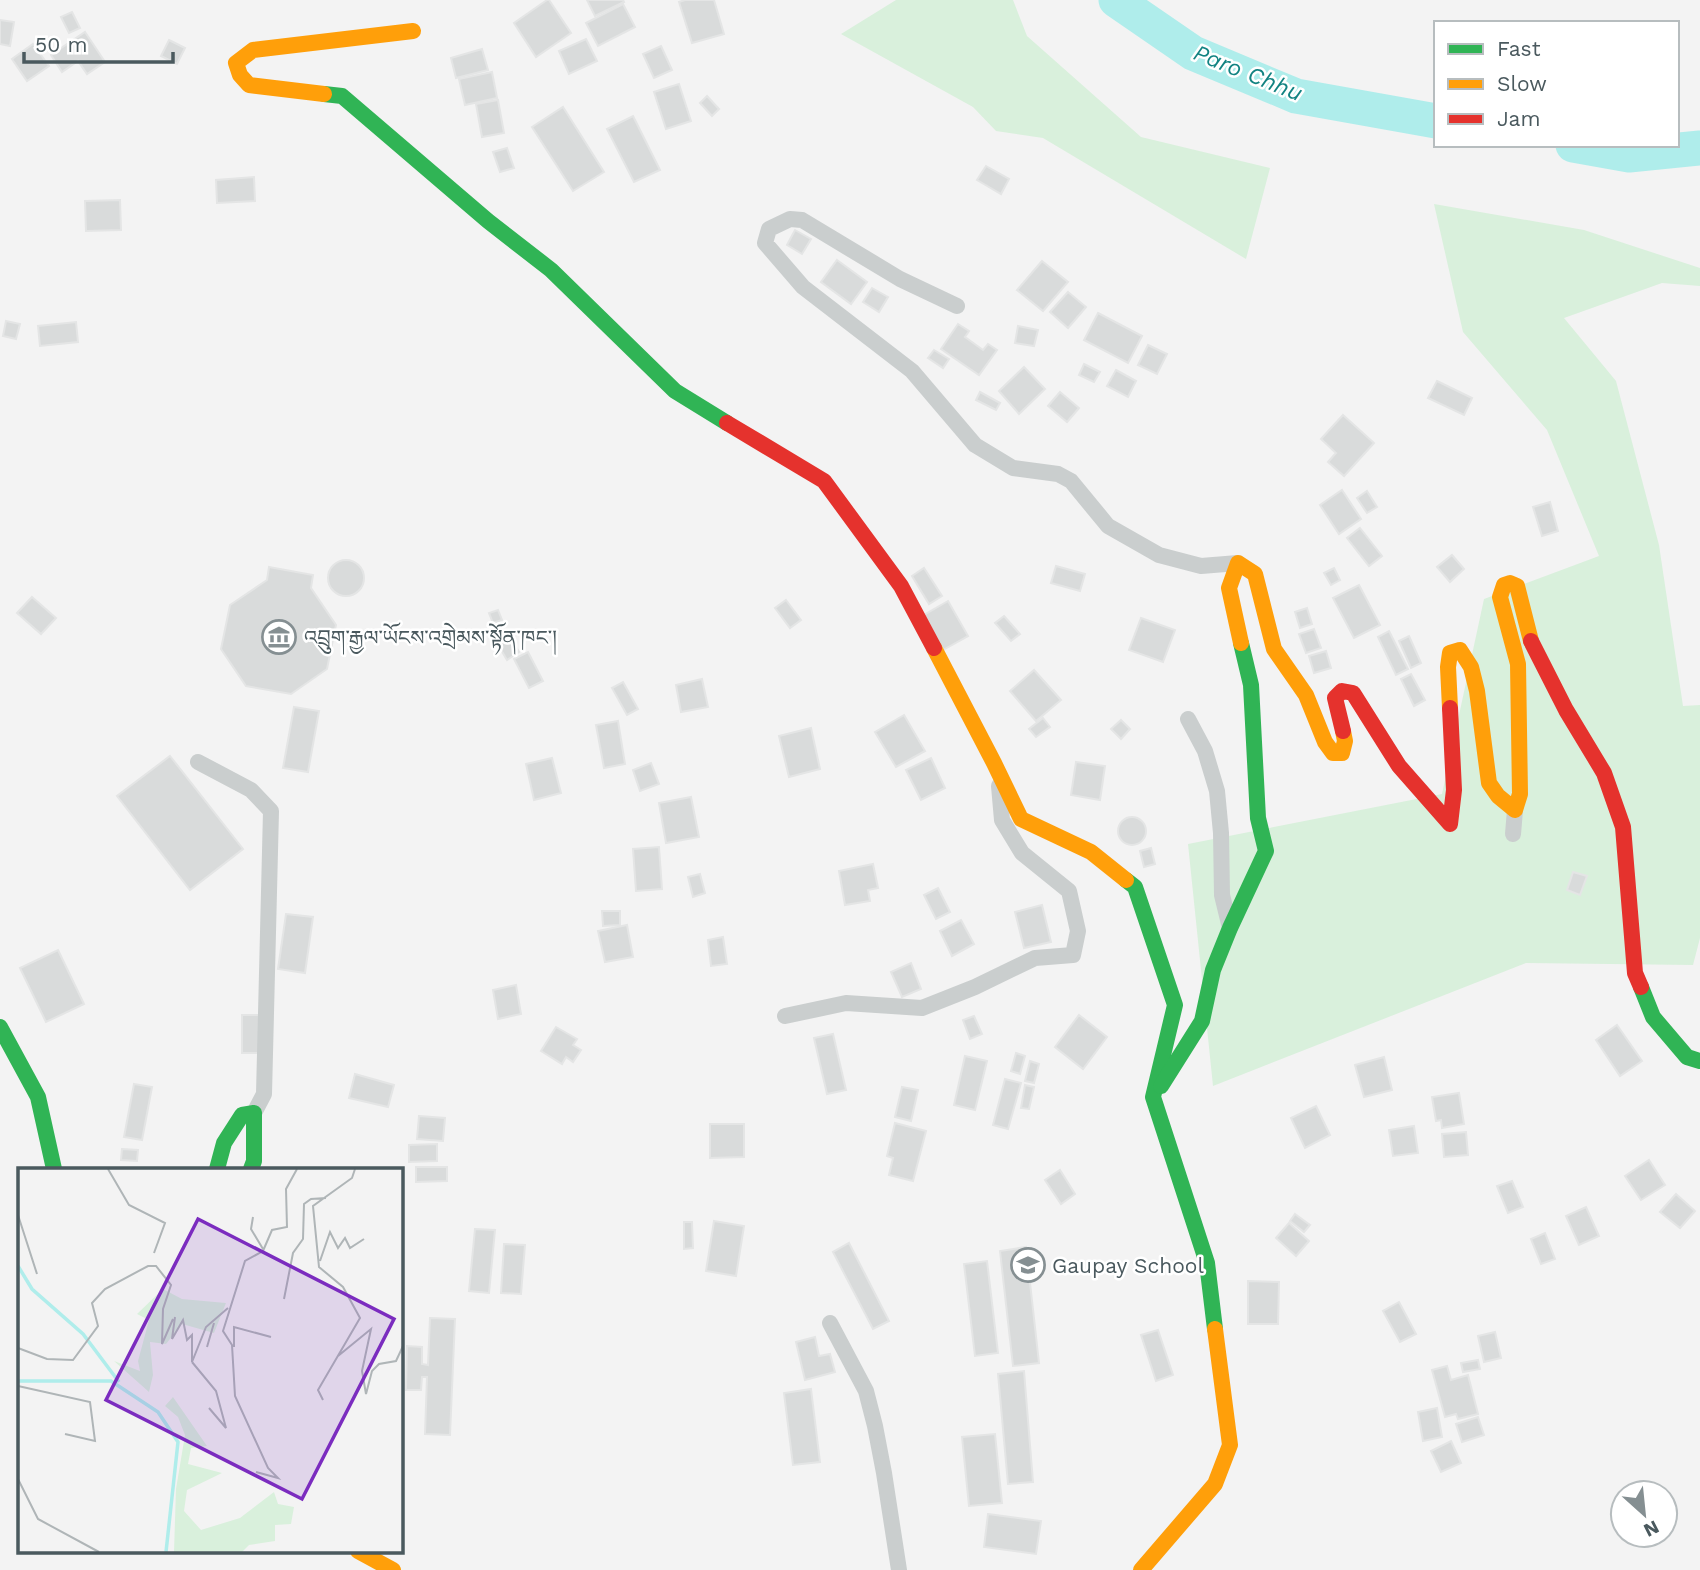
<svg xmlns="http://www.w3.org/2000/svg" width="1700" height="1570" viewBox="0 0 1700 1570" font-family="'Work Sans','Noto Serif Tibetan',sans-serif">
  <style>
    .green { fill: #d9f0dc }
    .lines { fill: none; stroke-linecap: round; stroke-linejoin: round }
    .river { stroke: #afedeb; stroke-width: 35 }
    .building { fill: #d9dbdb; stroke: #e4e5e5; stroke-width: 2 }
    .street { stroke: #cacece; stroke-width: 16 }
    .fast { stroke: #30b455; stroke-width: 16 }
    .slow { stroke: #ff9f0a; stroke-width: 16 }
    .jam { stroke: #e5322d; stroke-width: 16 }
    .labels { text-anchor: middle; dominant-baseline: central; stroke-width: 5; stroke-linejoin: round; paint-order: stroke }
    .poi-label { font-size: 21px; fill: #4a595e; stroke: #fff; text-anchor: start }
    .water-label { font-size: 23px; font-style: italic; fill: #128382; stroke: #fff }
    .inset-river { fill: none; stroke: #afedeb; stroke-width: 3.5 }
    .inset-road { fill: none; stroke: #afb5b7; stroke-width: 2 }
    .view { fill: #7b2cbf; fill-opacity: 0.15; stroke: #7b2cbf; stroke-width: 3.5 }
    .inset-edge { fill: none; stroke: #4a595e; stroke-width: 3.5 }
  </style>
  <rect width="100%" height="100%" fill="#f3f3f3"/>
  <g class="green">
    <polygon points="896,0 1013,0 1027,36 1141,137 1270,168 1246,259 1043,138 996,131 973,107 841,34"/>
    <polygon points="1434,204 1584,230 1700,268 1700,286 1662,283 1564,318 1616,381 1659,545 1683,706 1700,705 1700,938 1693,965 1526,963 1213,1086 1188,844 1442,794 1484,599 1599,556 1547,430 1463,332"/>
  </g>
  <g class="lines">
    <g class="river">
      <polyline points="1116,0 1193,53 1296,96 1436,121"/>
      <polyline points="1573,145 1629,155 1700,148"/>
    </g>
  </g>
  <g class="building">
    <polygon points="547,0 549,0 571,33 536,57 514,23"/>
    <polygon points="587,0 623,0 624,2 595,16"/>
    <polygon points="685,0 714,0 724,34 692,43 679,2"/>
    <polygon points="623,4 635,27 598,46 586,23"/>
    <polygon points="72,12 80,28 69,33 61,17"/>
    <polygon points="0,20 14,22 10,46 0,44"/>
    <polygon points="85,32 105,62 87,74 78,61 62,72 51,55"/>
    <polygon points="586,39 597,61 569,74 559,51"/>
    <polygon points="169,40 185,48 177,64 161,56"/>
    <polygon points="33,44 49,66 27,81 12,59"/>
    <polygon points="661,46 672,70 654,78 643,54"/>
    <polygon points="482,49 488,70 456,78 451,58"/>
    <polygon points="492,72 497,98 465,105 459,79"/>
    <polygon points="679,84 691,121 666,129 654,92"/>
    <polygon points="707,96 719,109 712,116 700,103"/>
    <polygon points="498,100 504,133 482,137 476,104"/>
    <polygon points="563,107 604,172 573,191 532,127"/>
    <polygon points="633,116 660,170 634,182 607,129"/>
    <polygon points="507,148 514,168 500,172 493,152"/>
    <polygon points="986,166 1009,179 1001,194 977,180"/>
    <polygon points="254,177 255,201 217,203 216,180"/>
    <polygon points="120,200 121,230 86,231 85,201"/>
    <polygon points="795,230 811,239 802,254 787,245"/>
    <polygon points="837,260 867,282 851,304 821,282"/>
    <polygon points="1042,261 1068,282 1043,311 1017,290"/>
    <polygon points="872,288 888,297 879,312 863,302"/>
    <polygon points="1068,292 1086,307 1068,328 1050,312"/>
    <polygon points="1098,313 1142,336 1128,363 1084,340"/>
    <polygon points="6,321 20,324 16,339 3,336"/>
    <polygon points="76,322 78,342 40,346 38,326"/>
    <polygon points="958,324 969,331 965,337 983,350 988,344 997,350 979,375 941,349"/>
    <polygon points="1018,326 1038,330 1034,346 1015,343"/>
    <polygon points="1148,345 1167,354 1157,374 1138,365"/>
    <polygon points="934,350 949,359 943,368 928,358"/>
    <polygon points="1084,364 1100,372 1094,382 1079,375"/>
    <polygon points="1024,367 1045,389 1019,414 999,391"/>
    <polygon points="1116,370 1136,381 1128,397 1107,386"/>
    <polygon points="1437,381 1472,398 1464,415 1428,398"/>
    <polygon points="980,392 1000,403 996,410 976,400"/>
    <polygon points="1060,392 1079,408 1067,422 1048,406"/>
    <polygon points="1343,415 1374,443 1344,476 1328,462 1336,453 1321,439"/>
    <polygon points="1342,490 1361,519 1339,534 1320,505"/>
    <polygon points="1367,491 1377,507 1367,513 1357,498"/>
    <polygon points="1550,502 1558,531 1542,536 1533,507"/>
    <polygon points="1360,528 1382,556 1369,566 1347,538"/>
    <polygon points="1452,555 1464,569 1450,582 1437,567"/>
    <circle cx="346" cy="578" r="18"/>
    <polygon points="1056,566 1085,574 1080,591 1051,583"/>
    <polygon points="269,567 313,575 311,588 336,625 327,669 291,694 246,686 221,649 230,605 267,580"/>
    <polygon points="924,568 942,596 929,604 912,576"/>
    <polygon points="1334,568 1340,580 1331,585 1324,573"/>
    <polygon points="1359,585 1380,625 1354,638 1333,598"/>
    <polygon points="32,597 56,618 41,634 17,613"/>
    <polygon points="786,600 801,620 790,628 775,608"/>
    <polygon points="948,601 968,636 943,650 924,615"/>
    <polygon points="1307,608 1312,624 1300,628 1295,612"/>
    <polygon points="498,610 502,620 493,623 489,613"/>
    <polygon points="1004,616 1020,634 1011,641 995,623"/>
    <polygon points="1141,618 1175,630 1163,662 1129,650"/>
    <polygon points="1314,629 1321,648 1306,653 1299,634"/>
    <polygon points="507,631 519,652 507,660 494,638"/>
    <polygon points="1389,631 1408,669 1396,675 1378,637"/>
    <polygon points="1409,636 1421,663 1411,668 1399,641"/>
    <polygon points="1326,651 1331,668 1314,673 1309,656"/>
    <polygon points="528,652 543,681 529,688 514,659"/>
    <polygon points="1034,670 1061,700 1036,721 1010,691"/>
    <polygon points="1411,674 1425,700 1414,706 1401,679"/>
    <polygon points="702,679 708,707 681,712 676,685"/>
    <polygon points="623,682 638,709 627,715 612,688"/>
    <polygon points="294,707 319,711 308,772 283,768"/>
    <polygon points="904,715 925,751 896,767 875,732"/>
    <polygon points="1043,718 1050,727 1036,737 1029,729"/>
    <polygon points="1121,720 1130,729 1121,739 1111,729"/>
    <polygon points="618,721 625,764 604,768 596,725"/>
    <polygon points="811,728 820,769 789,777 779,736"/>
    <polygon points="170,756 243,849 190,890 117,796"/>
    <polygon points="552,758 561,793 534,800 526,764"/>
    <polygon points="931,758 945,788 921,800 906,770"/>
    <polygon points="1076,762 1105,766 1100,800 1071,795"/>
    <polygon points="651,763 659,784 640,791 633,770"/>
    <polygon points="691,797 699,837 666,843 659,803"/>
    <circle cx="1132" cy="831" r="14"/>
    <polygon points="659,847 662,889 636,891 633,849"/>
    <polygon points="1151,848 1155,864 1144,867 1140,851"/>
    <polygon points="873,864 878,888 868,890 870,901 845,905 839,871"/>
    <polygon points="1573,872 1587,876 1580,895 1567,890"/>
    <polygon points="700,874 705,893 693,897 688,877"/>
    <polygon points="938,888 950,912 936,919 924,895"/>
    <polygon points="1042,905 1051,942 1024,948 1015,912"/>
    <polygon points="602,911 620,911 620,925 603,926"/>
    <polygon points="286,914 313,917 305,973 278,969"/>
    <polygon points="961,920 974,944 952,956 940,931"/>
    <polygon points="627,925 633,957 605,962 598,931"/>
    <polygon points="723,937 727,964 711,966 708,940"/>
    <polygon points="58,950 84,1004 46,1022 20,968"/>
    <polygon points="911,963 921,989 902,997 891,972"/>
    <polygon points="516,985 521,1014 498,1019 493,990"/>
    <rect x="242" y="1015" width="17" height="38"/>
    <polygon points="1079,1015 1107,1037 1083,1069 1055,1047"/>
    <polygon points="974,1016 982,1034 970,1039 963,1020"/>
    <polygon points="1617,1025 1642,1061 1620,1076 1596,1040"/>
    <polygon points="556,1027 577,1039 573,1045 581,1050 573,1062 566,1057 562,1064 541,1051"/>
    <polygon points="833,1034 846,1090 827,1094 814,1038"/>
    <polygon points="1016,1053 1025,1056 1020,1074 1011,1071"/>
    <polygon points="965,1056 987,1061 975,1110 954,1105"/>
    <polygon points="1384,1057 1392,1090 1364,1097 1355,1065"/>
    <polygon points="1030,1061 1039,1064 1034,1083 1025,1081"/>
    <polygon points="355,1074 394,1085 388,1107 349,1098"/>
    <polygon points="1005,1079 1021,1083 1008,1129 993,1125"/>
    <polygon points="134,1084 152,1087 142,1140 124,1137"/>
    <polygon points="1025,1085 1034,1087 1029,1109 1021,1108"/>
    <polygon points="902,1087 918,1090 911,1121 895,1117"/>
    <polygon points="1459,1093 1464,1124 1442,1128 1441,1120 1436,1121 1432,1097"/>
    <polygon points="1316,1106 1330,1135 1305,1148 1291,1118"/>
    <polygon points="419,1116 445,1118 443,1141 417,1139"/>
    <polygon points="895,1123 926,1131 913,1181 889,1175 893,1158 887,1156"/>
    <polygon points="710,1124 744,1124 744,1157 710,1158"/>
    <polygon points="1414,1126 1418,1153 1393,1156 1389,1130"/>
    <polygon points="1466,1132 1468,1155 1444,1157 1442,1134"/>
    <polygon points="437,1144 437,1161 409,1162 409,1145"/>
    <polygon points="122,1149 138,1150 137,1161 121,1160"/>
    <polygon points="1649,1160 1665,1185 1641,1200 1625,1176"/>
    <polygon points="416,1167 447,1167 447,1181 416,1182"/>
    <polygon points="1060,1170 1075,1194 1061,1204 1045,1180"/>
    <polygon points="1512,1181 1523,1207 1508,1213 1497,1186"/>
    <polygon points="1676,1194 1695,1211 1680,1228 1660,1212"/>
    <polygon points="1586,1207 1599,1236 1579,1245 1566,1216"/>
    <polygon points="1295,1214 1310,1225 1304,1232 1290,1221"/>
    <polygon points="714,1221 744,1226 736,1276 706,1271"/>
    <polygon points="684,1222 692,1222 693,1248 684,1249"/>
    <polygon points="1289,1223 1309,1241 1296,1256 1276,1238"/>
    <polygon points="475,1229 495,1230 489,1293 469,1291"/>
    <polygon points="1545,1233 1555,1259 1541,1264 1531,1239"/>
    <polygon points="849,1243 889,1321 873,1329 833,1252"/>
    <polygon points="504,1244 525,1245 521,1294 501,1293"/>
    <polygon points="1026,1247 1039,1363 1013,1366 1000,1251"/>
    <polygon points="987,1261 998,1353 975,1356 964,1264"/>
    <polygon points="1248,1281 1279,1282 1278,1324 1248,1324"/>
    <polygon points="1399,1302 1416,1334 1400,1342 1383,1311"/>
    <polygon points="430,1318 455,1319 450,1435 425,1434 427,1377 422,1377 421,1390 406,1390 407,1346 422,1347 422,1364 428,1365"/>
    <polygon points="1158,1330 1173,1375 1156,1381 1141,1335"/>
    <polygon points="1495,1332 1501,1358 1484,1362 1478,1336"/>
    <polygon points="815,1337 819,1356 830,1354 835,1372 805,1380 796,1342"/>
    <polygon points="1478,1360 1480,1369 1463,1372 1461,1363"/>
    <polygon points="1447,1366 1451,1380 1468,1375 1478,1414 1458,1419 1456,1414 1445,1417 1432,1370"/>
    <polygon points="1024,1371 1033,1482 1008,1484 998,1374"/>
    <polygon points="811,1389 820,1462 793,1465 784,1393"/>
    <polygon points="1437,1408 1442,1437 1423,1441 1418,1412"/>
    <polygon points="1478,1417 1484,1435 1462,1442 1456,1424"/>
    <polygon points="995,1434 1002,1503 969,1506 962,1437"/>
    <polygon points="1451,1441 1461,1463 1441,1472 1431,1451"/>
    <polygon points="988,1514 1041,1521 1036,1554 984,1547"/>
  </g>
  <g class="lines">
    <g class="street">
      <polyline points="957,306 900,279 802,220 790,219 769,229 765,243 803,287 912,371 975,445 1013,468 1058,474 1071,481 1108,526 1159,555 1201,566 1238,563"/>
      <polyline points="1188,719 1205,751 1217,791 1221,833 1222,895 1230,928"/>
      <polyline points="198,762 251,790 271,811 264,1094 254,1113"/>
      <polyline points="1513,834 1515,810"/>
      <polyline points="785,1016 846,1003 922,1008 975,987 1035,958 1073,955 1078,931 1069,891 1022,853 1002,820 999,786"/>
      <polyline points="830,1323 866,1391 875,1426 884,1473 899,1570"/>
    </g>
    <g class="fast">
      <polyline points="324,94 342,96 488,221 551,270 675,391 727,423"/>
      <polyline points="1126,880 1135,887 1175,1005 1153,1097 1207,1263 1215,1329"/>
      <polyline points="1641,987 1653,1017 1687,1057 1700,1061"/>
      <polyline points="0,1027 38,1097 54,1169"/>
      <polyline points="1161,1086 1202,1021 1213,970 1230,928 1266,851 1258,818 1251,685 1241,643"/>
      <polyline points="217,1169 224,1143 242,1115 254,1113 254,1161 251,1169"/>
    </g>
    <g class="slow">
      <polyline points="324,94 249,85 240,75 236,63 253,50 413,31"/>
      <polyline points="1241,643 1229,588 1238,563 1255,574 1274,649 1306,695 1325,742 1333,753 1342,753 1345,741 1343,731"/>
      <polyline points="934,648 994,763 1021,819 1091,852 1126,880"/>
      <polyline points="1450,708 1448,667 1450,653 1460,650 1471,667 1477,691 1489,783 1498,796 1515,810 1520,794 1518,664 1500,597 1504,585 1510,583 1517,586 1531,641"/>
      <polyline points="358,1551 393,1570"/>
      <polyline points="1141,1570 1215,1484 1230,1445 1215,1329"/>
    </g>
    <g class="jam">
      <polyline points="727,423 824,481 901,586 934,648"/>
      <polyline points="1531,641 1566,710 1604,773 1623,827 1635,973 1641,987"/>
      <polyline points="1343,731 1335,698 1342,691 1353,693 1399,766 1450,824 1454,790 1450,708"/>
    </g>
  </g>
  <defs>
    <g id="museum-ring" transform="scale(1.75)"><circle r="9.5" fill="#fff" stroke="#858f92" stroke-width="1.5"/><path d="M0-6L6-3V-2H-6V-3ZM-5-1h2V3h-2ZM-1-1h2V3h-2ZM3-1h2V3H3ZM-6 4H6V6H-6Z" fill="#858f92"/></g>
    <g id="school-ring" transform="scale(1.75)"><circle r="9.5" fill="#fff" stroke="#858f92" stroke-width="1.5"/><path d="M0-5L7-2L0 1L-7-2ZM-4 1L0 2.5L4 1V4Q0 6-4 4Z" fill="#858f92"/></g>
  </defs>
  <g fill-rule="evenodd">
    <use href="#museum-ring" x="279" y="637"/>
    <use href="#school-ring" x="1028" y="1265"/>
  </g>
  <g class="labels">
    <g class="poi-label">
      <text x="304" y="637">འབྲུག་རྒྱལ་ཡོངས་འགྲེམས་སྟོན་ཁང་།</text>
      <text x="1052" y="1265">Gaupay School</text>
    </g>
    <g class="water-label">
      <text transform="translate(1248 73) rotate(22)">Paro Chhu</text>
    </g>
  </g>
  <g transform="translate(18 1168)">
    <rect width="385" height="385" fill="#f3f3f3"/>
    <path d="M145,121L164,131L208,135L196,165L164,156L148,176L132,174L135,207L131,224L96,193L122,203L120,193L131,152L119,146ZM155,229L189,278L173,280L170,296L204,305L169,322L166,343L183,362L222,350L256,324L260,336L276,339L273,356L257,357V373L231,377L224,384H156L158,321L167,267L160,249L147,238Z" fill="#d9f0dc"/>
    <path class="inset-river" d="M0,98L14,121L65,166L101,214M0,213H93L140,244L160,274L148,384"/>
    <path class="inset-road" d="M90,1L111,37L147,55L136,85M0,47L19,106M235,49L233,61L245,81M302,93L312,64L320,80L327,70L332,80L346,71M266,131L275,85L285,71L286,36L293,31L308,30M157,149L154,171L165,152L169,172L174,167V194L188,159L210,140M189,179L196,155M216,179V159L253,169M0,180L29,191L55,192L80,158L74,135L87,121L130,98H138L153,117L145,141L144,176L155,151M320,188L353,161L344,203L348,226L354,203L361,196L378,193L385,178M174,194L198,223L208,260L191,240M0,218L72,234L77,273L47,266M305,232L300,222L342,150L325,119L301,99L295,38L334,10L337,1M238,304L260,310L250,300L217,228L214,177L205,163L227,93L245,83L254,62L269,59L268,21L279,1M0,311L20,351L81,384"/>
    <path class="view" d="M180,51L376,151L284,331L88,232Z"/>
    <rect width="385" height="385" class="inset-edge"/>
  </g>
  <rect x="1434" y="21" width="245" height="126" fill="#ffffff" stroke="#b7bdbf" stroke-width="2"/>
  <rect x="1448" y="44" width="35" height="10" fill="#30b455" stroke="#b7bdbf" stroke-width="2"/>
  <text x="1497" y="56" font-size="21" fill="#4a595e">Fast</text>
  <rect x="1448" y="79" width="35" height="10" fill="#ff9f0a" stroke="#b7bdbf" stroke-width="2"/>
  <text x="1497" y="91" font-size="21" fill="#4a595e">Slow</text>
  <rect x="1448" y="114" width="35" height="10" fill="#e5322d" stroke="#b7bdbf" stroke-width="2"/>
  <text x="1497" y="126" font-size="21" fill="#4a595e">Jam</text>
  <g transform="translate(1644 1514) rotate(153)"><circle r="33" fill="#ffffff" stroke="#b7bdbf" stroke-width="2"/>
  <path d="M0-5L12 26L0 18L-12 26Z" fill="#858f92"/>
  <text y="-10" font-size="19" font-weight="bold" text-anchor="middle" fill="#4a595e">N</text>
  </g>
  <path d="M24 52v10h149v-10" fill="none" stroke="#4a595e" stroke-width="3.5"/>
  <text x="35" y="52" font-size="21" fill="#4a595e" stroke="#ffffff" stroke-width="5" paint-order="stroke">50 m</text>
</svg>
